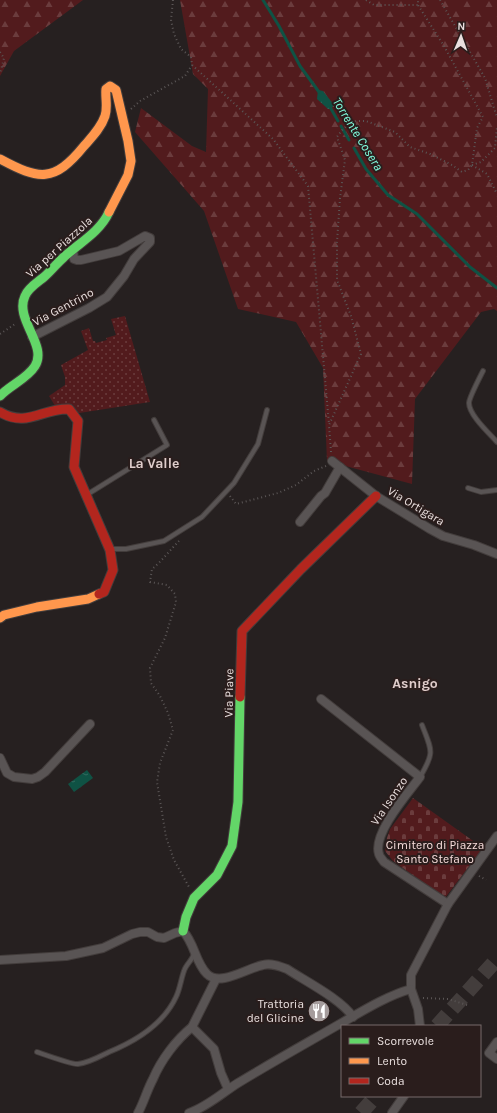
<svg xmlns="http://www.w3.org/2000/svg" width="497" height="1113" viewBox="0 0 497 1113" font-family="Karla,sans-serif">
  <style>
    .grass { fill: url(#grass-dots) }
    .forest { fill: url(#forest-firs) }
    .cemetery { fill: url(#cemetery-stones) }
    .water { fill: url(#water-ripples) }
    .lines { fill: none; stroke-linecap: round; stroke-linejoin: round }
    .stream { stroke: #0f5244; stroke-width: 3 }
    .highway-tunnel { stroke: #433d3c; stroke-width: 15; stroke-dasharray: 15 8; stroke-linecap: butt }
    .lane-casing { stroke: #433d3c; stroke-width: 6 }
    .street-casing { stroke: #433d3c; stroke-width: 10 }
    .fast-casing { stroke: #433d3c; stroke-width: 11 }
    .slow-casing { stroke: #433d3c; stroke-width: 11 }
    .jam-casing { stroke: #433d3c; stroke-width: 11 }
    .path { stroke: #5b5656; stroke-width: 2; stroke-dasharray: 1 3; stroke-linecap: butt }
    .lane { stroke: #595454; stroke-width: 4 }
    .street { stroke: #595454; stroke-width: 8 }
    .fast { stroke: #63d668; stroke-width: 9 }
    .slow { stroke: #ff974d; stroke-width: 9 }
    .jam { stroke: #b3261e; stroke-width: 9 }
    .labels { text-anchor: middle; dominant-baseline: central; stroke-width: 4; stroke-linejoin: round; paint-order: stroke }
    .street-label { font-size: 12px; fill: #e9dfde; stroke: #2a1d1c }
    .park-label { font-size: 12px; fill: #f8dddb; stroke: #2a1d1c }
    .poi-label { font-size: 12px; fill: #e9dfde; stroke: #2a1d1c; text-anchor: end }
    .water-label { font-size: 13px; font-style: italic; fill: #81fdde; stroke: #2a1d1c }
    .quarter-label { font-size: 14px; font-weight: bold; fill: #e0cdcb; stroke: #2a1d1c }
  </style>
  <defs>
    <pattern id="grass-dots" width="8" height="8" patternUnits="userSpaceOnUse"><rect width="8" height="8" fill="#521b1d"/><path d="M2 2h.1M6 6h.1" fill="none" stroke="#6b3c3d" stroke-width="1.8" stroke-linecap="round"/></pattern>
    <pattern id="forest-firs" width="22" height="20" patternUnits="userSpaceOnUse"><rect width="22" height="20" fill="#521b1d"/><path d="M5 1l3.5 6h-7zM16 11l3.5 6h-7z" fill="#6b3c3d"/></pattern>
    <pattern id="cemetery-stones" width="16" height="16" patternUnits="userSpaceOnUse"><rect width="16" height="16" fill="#521b1d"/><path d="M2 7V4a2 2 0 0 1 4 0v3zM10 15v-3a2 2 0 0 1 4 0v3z" fill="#6b3c3d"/></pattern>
    <pattern id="water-ripples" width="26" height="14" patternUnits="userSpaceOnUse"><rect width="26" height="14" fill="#0f5244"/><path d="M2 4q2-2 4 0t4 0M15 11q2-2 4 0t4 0" fill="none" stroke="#326a5f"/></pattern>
  </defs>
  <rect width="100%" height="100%" fill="#262020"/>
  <polygon class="grass" points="125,316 150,402 73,414 57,409 49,396 65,385 65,377 61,365 88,350 81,331 89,328 93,341 95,341 96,343 107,340 106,338 116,335 111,319"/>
  <g class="forest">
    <polygon points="0,0 83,0 14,51 0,76"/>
    <polygon points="180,0 497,0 497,311 494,309 481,312 415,399 412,484 327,461 323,368 296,322 238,309 204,211 135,132 141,108 192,146 206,152 208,89 193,74"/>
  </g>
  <polygon class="cemetery" points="413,798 483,848 445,898 393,861 385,851 387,838 390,829"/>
  <g class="water">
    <polygon points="318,90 323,91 334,105 331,109 328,109 317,99"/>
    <polygon points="87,770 93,778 74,792 68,784"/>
  </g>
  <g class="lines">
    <g class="stream">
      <polyline points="263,0 279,26 300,66 319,92"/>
      <polyline points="330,107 338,121"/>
      <polyline points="341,126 349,140"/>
      <polyline points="354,148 366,169 388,195 417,214 470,267 497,288"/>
    </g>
    <g class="highway-tunnel">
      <polyline points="437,1026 497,959"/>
      <polyline points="361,1113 376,1096"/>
    </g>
    <g class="lane-casing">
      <g id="lane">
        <path d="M483,371C480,377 469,398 469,403C469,415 489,433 497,442"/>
        <polyline points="468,488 481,492 497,490"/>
        <polyline points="88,494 167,445 154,420"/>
        <polyline points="112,549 126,549 164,541 202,517 234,483 258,444 267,410"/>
        <path d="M420,777C435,752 432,751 422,725"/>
        <path d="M37,1052C43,1054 73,1065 78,1064C88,1063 99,1057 109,1052C136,1041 163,1025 176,997C180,989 181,979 184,971C186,964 193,960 194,953"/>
      </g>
    </g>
    <g class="street-casing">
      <g id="street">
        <polyline points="32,337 89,308 107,297 124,276 134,259 150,242 150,238 145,236 119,251 81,260 77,260 74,259 73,250"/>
        <polyline points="332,461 376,496 430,529 443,536 474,545 497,554"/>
        <polyline points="300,522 321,496 325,493 340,467"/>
        <path d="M321,699L420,777C408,793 372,834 379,854C379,856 382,859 384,862L448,904"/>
        <polyline points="0,758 7,773 14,777 32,779 38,777 45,772 90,724"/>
        <path d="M0,960L66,956L103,948L132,934L140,932H148L157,937L164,938L175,933L183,931C195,944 195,962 207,974C220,987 247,968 263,965C271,963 279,966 287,969C305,981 341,999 353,1017"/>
        <polyline points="420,1026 418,1009 411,989 411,975 448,904 497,836"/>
        <polyline points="192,1027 214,1049 221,1073 228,1089"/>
        <polyline points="497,1042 489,1053 497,1059"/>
        <path d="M138,1113C144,1102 147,1090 153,1079C161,1060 176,1040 192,1027L216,979"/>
        <path d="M189,1113C207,1107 222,1093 238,1083C271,1063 305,1044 338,1025C361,1012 386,996 411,989"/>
        <polyline points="392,1113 404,1096"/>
      </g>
    </g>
    <g class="fast-casing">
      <g id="fast">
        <path d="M0,396C10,385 27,379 35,366C48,345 14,319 25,296C28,288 38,282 44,277C51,271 57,263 64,257C79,243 100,232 109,212"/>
        <polyline points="183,931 186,917 194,898 217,875 232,846 238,802 240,697"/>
      </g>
    </g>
    <g class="slow-casing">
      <g id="slow">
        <path d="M0,159C39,180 54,183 84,146C92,137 101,128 105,116C108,107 105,98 106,89L110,86L116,90L128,141L131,161L128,175L109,212"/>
        <polyline points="0,618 4,615 37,607 88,599 99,594"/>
      </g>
    </g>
    <g class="jam-casing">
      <g id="jam">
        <path d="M0,412C27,428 42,408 69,409L78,421L74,467L110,550L113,570L104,592L99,594"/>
        <polyline points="240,697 242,631 301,569 376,496"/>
      </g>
    </g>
    <g class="path">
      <polyline points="173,0 171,20 174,34 181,49 191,57 192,65 273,139 308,186 329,424"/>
      <polyline points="366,0 374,5 418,5"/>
      <polyline points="440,0 485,78 497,118"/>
      <polyline points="0,52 4,58 0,74"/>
      <polyline points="131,109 140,101 185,76 192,65"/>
      <polyline points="472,165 481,162 495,148 497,127"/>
      <polyline points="472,165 487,174 497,194"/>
      <polyline points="0,334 15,324"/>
      <polyline points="331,452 329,425 361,354 351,316 337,280 337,242 340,198 345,160 337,137 343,129 348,125 356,121 366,121 395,132 410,147 430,154 452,165 462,172 468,170 472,165 477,128 483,117 444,46 418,5 418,0"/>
      <polyline points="230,496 236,504 278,493 296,485 314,471 326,466"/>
      <path d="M179,541C171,549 161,562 152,569L150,582L167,585L175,594L176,602L165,638L150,668L151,683L160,696L168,713L173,730L160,763L157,782L166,837L174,860L189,887"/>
      <polyline points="479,876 486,880"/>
      <polyline points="423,998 448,999 467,1005"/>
    </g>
    <use href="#lane" class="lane"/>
    <use href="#street" class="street"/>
    <use href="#fast" class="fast"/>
    <use href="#slow" class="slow"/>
    <use href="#jam" class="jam"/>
  </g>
  <defs>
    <g id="restaurant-disc" transform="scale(1.15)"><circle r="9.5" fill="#a59c9c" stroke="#2a1d1c"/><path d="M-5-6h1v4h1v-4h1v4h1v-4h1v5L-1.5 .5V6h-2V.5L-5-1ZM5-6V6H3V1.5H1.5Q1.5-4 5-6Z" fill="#fff"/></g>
  </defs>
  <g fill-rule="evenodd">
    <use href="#restaurant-disc" x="319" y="1011"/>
  </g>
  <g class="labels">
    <g class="street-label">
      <text transform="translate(59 247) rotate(-42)">Via per Piazzola</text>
      <text transform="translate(63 307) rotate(-28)">Via Gentrino</text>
      <text transform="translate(416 506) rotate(31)">Via Ortigara</text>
      <text transform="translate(229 693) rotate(-89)">Via Piave</text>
      <text transform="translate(389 801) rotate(-56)">Via Isonzo</text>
    </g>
    <g class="park-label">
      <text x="435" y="845">Cimitero di Piazza<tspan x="435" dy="14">Santo Stefano</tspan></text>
    </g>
    <g class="poi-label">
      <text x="304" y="1004">Trattoria<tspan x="304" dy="14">del Glicine</tspan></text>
    </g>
    <g class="water-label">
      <text transform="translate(358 134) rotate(58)">Torrente Cosera</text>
    </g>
    <g class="quarter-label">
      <text x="154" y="463">La Valle</text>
      <text x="415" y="683">Asnigo</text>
    </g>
  </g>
  <rect x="341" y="1025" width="140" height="72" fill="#2a1d1c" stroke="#766b6a"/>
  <rect x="349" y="1038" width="20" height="6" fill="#63d668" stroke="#766b6a"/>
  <text x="377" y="1045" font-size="12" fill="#e9dfde">Scorrevole</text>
  <rect x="349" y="1058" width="20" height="6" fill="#ff974d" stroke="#766b6a"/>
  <text x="377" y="1065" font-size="12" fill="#e9dfde">Lento</text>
  <rect x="349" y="1078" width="20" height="6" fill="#b3261e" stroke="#766b6a"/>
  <text x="377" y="1085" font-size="12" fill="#e9dfde">Coda</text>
  <g transform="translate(461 36) rotate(2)" stroke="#2a1d1c" stroke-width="3" paint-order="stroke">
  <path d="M0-3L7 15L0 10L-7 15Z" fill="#e9dfde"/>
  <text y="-6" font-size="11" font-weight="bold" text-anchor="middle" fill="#e9dfde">N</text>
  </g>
</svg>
